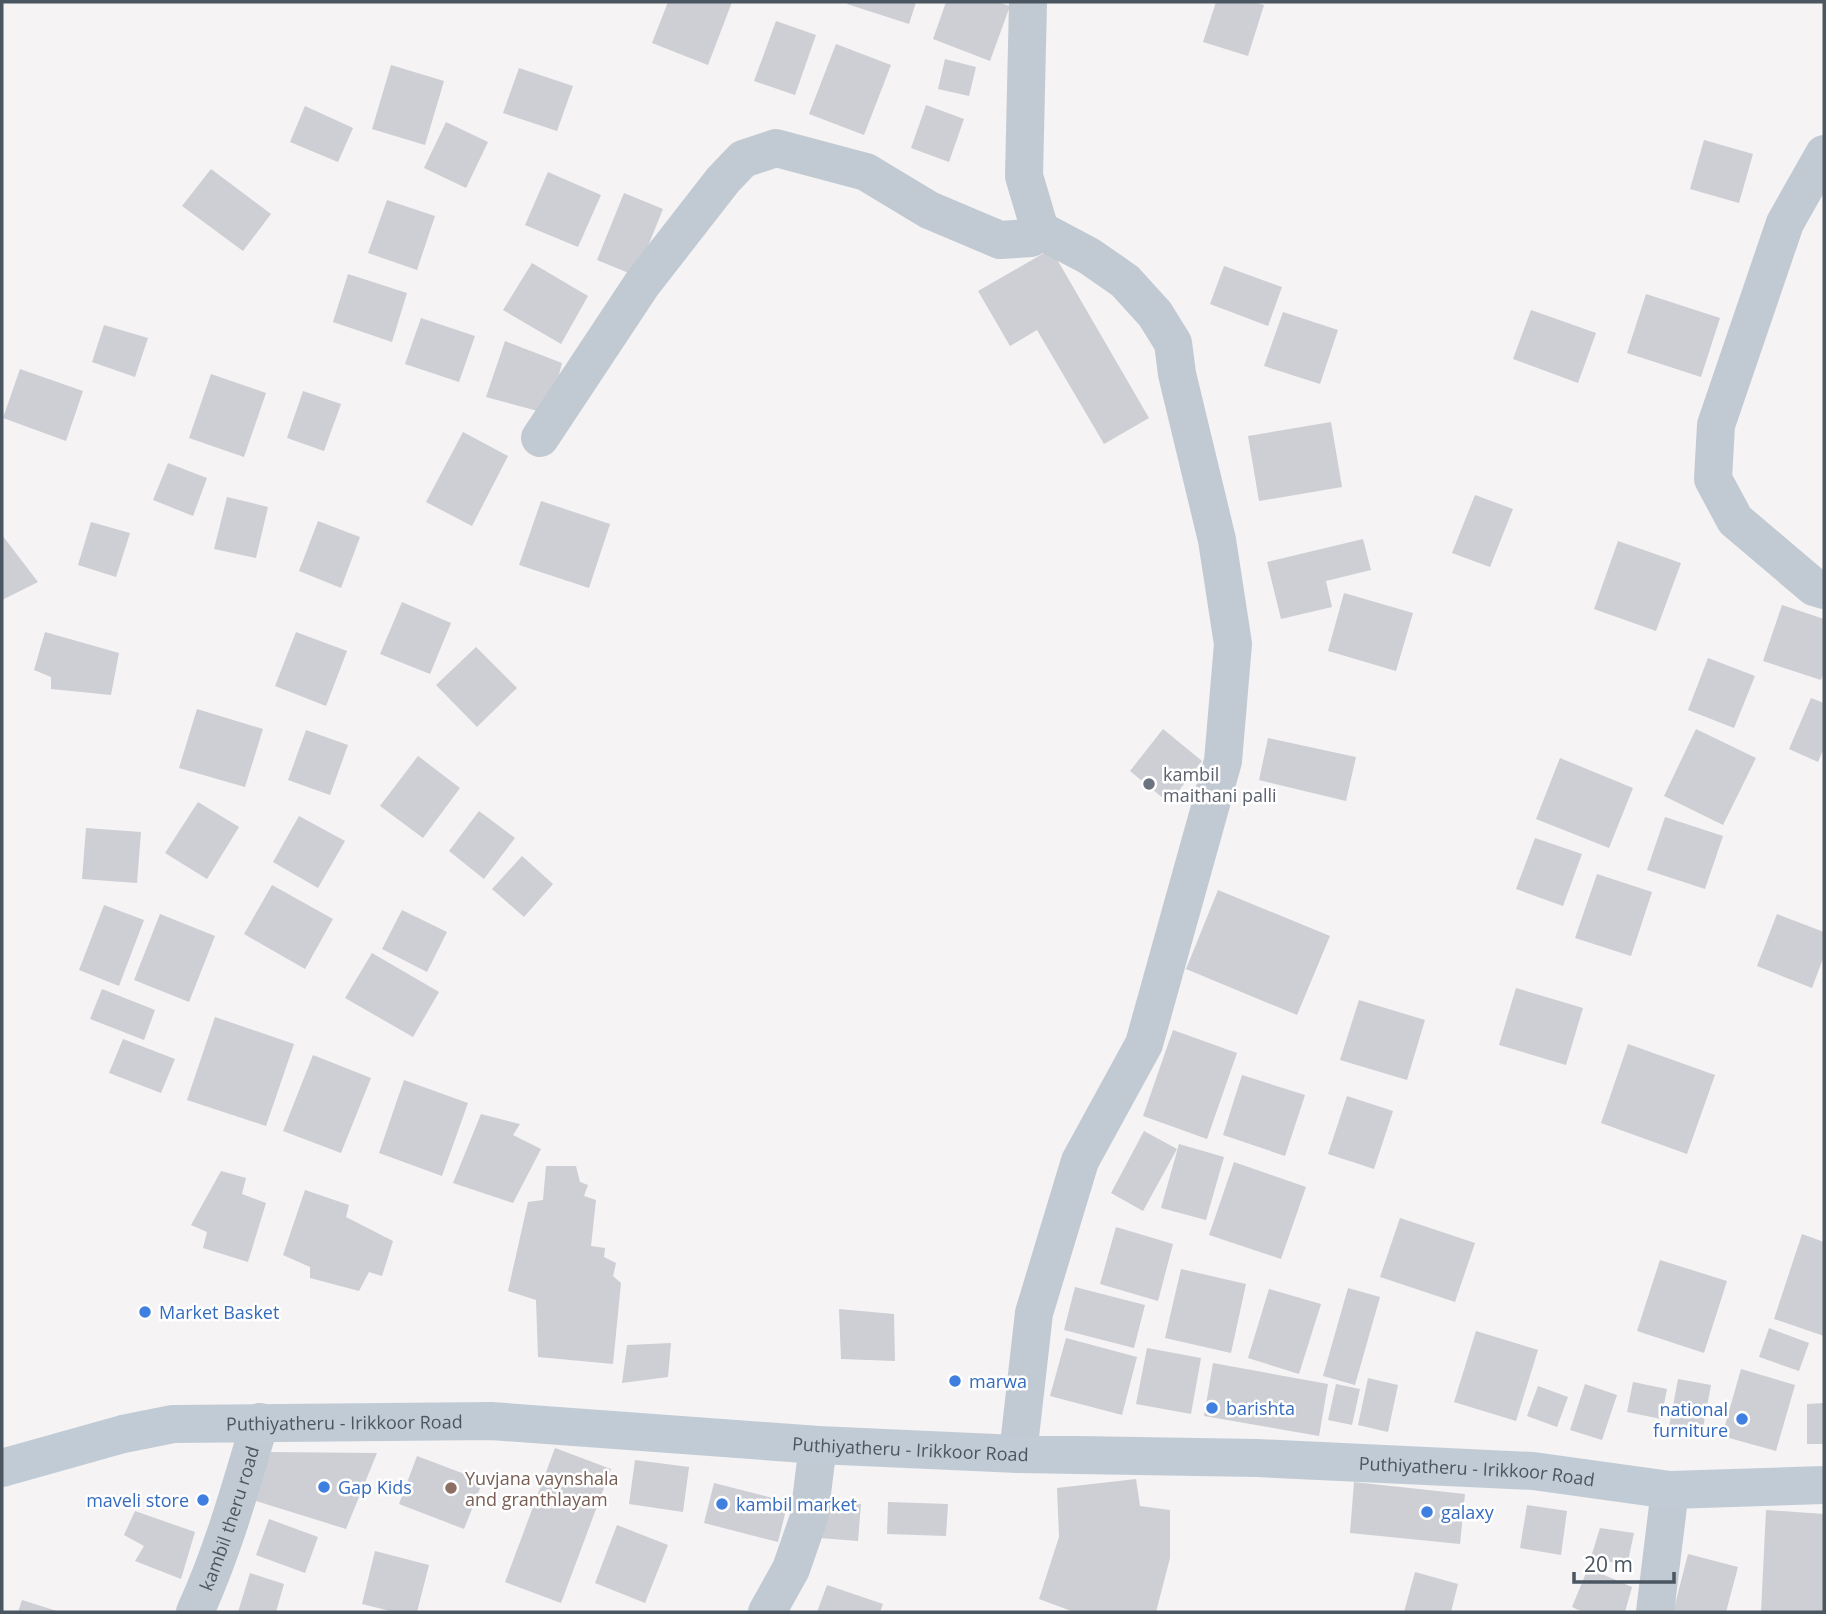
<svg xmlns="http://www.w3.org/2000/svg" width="1826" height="1614" viewBox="0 0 1826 1614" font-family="'Open Sans',sans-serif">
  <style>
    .building { fill: #cdcfd5 }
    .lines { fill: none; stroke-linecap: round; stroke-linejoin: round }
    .minor { stroke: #c1cad2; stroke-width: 38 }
    .secondary { stroke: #c1cbd6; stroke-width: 38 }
    .worship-dot { fill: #6b7280; stroke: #fff; stroke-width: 2.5 }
    .shop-dot { fill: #3f7fe0; stroke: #fff; stroke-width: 2.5 }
    .education-dot { fill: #8d6e63; stroke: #fff; stroke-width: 2.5 }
    .labels { text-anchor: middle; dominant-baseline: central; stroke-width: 5; stroke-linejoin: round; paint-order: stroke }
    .worship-label { font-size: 18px; fill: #5b616d; stroke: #fff; text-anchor: start }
    .shop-label { font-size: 18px; fill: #366cbe; stroke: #fff; text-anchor: start }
    .street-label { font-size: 18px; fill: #4a5661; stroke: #fff }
    .education-label { font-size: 18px; fill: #785e54; stroke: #fff; text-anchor: start }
  </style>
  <rect width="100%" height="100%" fill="#f5f3f3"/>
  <g class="building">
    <polygon points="668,2 732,2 708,65 652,43"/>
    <polygon points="848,2 916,2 909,24 847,4"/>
    <polygon points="946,2 997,2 1010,6 990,61 933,39"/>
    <polygon points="1216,2 1252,2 1264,5 1248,56 1203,42"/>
    <polygon points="776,21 816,35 795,95 754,81"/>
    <polygon points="836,44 891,65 864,135 809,114"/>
    <polygon points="945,59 976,67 969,96 938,89"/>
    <polygon points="391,65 444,81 425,145 372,129"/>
    <polygon points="519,68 573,86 557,131 503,113"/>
    <polygon points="926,105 964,119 949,162 911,148"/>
    <polygon points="305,106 353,128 338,162 290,142"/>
    <polygon points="446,122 488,142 466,188 424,168"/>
    <polygon points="1704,140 1753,154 1739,203 1690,189"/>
    <polygon points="211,169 271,214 243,251 182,206"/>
    <polygon points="548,172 601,195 578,247 525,225"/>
    <polygon points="624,193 663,209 636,276 597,260"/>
    <polygon points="387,200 435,216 417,270 368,253"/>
    <polygon points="1051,249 1149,418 1104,444 1037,330 1010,346 978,291"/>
    <polygon points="532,263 588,296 561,344 503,310"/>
    <polygon points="1224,266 1282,287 1268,326 1210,304"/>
    <polygon points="348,274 407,293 392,342 333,322"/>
    <polygon points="1646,294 1720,318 1701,377 1627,353"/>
    <polygon points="1531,310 1596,333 1578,383 1513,359"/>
    <polygon points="1283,312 1338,330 1320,384 1264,366"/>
    <polygon points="421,318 475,336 459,382 405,364"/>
    <polygon points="104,325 148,338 135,377 92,362"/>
    <polygon points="505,341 562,363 549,414 486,397"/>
    <polygon points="20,369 83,391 66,441 3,418"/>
    <polygon points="211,374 266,393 244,457 189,438"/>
    <polygon points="303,391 341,404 324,451 287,438"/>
    <polygon points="1331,422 1342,487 1259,501 1248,436"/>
    <polygon points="463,432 508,456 472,526 426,502"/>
    <polygon points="168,463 207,478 193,516 153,500"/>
    <polygon points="1475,495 1513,509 1490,567 1452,553"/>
    <polygon points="227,497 268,507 256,558 214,549"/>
    <polygon points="541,501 610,524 589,588 519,565"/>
    <polygon points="318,521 360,537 341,588 299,571"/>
    <polygon points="91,522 130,533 116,577 78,565"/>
    <polygon points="2,535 38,582 2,600"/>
    <polygon points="1363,539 1371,570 1326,581 1332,607 1281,619 1267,562"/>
    <polygon points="1618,541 1681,563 1656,631 1594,609"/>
    <polygon points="1344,593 1413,613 1396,671 1328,651"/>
    <polygon points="402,602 451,623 430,674 380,654"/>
    <polygon points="1782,605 1824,619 1824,672 1821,680 1763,661"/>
    <polygon points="45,632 119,653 111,695 51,689 51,677 34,670"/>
    <polygon points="296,632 347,651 326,706 275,686"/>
    <polygon points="476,647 517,688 477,727 436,685"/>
    <polygon points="1708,658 1755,676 1734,728 1688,710"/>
    <polygon points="1811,698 1824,703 1824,748 1818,762 1789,749"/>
    <polygon points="197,709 263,729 245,787 179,768"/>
    <polygon points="1163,729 1202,761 1169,803 1130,771"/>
    <polygon points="1696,729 1756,758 1723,825 1664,796"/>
    <polygon points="306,730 348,745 330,795 288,780"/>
    <polygon points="1268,738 1356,757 1346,801 1259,780"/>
    <polygon points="418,756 460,788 423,838 380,806"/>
    <polygon points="1560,758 1633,788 1609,848 1536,819"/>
    <polygon points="198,802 239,827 207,879 165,853"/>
    <polygon points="479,811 515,838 484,879 449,851"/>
    <polygon points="299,816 345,841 318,888 273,862"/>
    <polygon points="1665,817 1723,836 1705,889 1647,870"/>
    <polygon points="86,828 141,832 137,883 82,879"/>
    <polygon points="1535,838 1582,854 1563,906 1516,889"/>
    <polygon points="522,856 553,884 524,917 492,889"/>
    <polygon points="1597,874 1652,892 1631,956 1575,938"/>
    <polygon points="272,885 333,919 305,969 244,934"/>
    <polygon points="1218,890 1330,936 1297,1015 1186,969"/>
    <polygon points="104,905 144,920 119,986 79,970"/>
    <polygon points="402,910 447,932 427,972 382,949"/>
    <polygon points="160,914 215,936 189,1002 134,980"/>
    <polygon points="1777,914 1824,932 1824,956 1812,988 1757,966"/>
    <polygon points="372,953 439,992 413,1037 345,998"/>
    <polygon points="1516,988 1583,1008 1566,1065 1499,1045"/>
    <polygon points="102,989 155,1010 144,1040 90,1019"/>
    <polygon points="1359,1000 1425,1020 1407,1080 1340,1060"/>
    <polygon points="215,1017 294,1044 266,1126 187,1100"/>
    <polygon points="1173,1030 1237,1053 1207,1139 1143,1116"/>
    <polygon points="123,1039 175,1059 161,1093 109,1073"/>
    <polygon points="1628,1044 1715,1075 1687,1154 1601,1123"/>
    <polygon points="313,1055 371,1078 341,1153 283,1131"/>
    <polygon points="1242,1075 1305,1095 1285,1156 1223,1135"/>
    <polygon points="404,1080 468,1103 442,1176 379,1153"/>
    <polygon points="1347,1096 1393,1111 1374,1169 1328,1154"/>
    <polygon points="481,1114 520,1124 513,1135 541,1149 513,1203 453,1183"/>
    <polygon points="1144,1131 1177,1149 1143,1211 1111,1193"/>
    <polygon points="1179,1144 1224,1157 1206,1220 1161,1208"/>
    <polygon points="1234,1162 1306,1187 1281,1259 1209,1235"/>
    <polygon points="546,1166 576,1166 580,1182 588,1185 584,1196 596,1200 591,1246 605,1248 604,1257 616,1263 613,1276 621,1283 613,1364 538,1357 536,1300 508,1291 528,1202 543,1200"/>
    <polygon points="221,1171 246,1178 242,1194 266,1203 248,1262 203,1248 207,1232 191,1225"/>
    <polygon points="305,1190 349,1205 346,1217 393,1241 382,1276 369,1272 359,1291 310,1278 310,1267 283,1255"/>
    <polygon points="1400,1218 1475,1243 1455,1302 1380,1277"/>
    <polygon points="1116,1227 1173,1244 1158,1301 1100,1284"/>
    <polygon points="1802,1234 1824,1242 1824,1336 1774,1319"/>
    <polygon points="1660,1260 1727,1281 1704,1353 1637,1331"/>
    <polygon points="1181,1269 1246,1284 1231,1353 1165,1338"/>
    <polygon points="1075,1287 1145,1305 1134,1348 1064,1330"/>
    <polygon points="1348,1288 1380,1297 1355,1385 1323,1376"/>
    <polygon points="1269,1289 1321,1304 1299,1374 1248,1358"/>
    <polygon points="839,1309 894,1314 895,1361 841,1359"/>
    <polygon points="1769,1328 1809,1343 1799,1371 1759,1357"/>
    <polygon points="1476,1331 1538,1350 1516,1421 1454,1402"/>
    <polygon points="1066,1338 1137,1357 1122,1415 1050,1396"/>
    <polygon points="671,1343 668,1377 622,1383 627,1345"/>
    <polygon points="1147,1348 1201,1358 1191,1414 1136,1404"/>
    <polygon points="1213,1363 1328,1384 1319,1436 1204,1416"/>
    <polygon points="1741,1369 1795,1385 1776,1451 1722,1436"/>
    <polygon points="1368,1378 1398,1385 1388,1432 1358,1425"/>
    <polygon points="1678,1379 1711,1385 1702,1433 1669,1427"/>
    <polygon points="1633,1382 1667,1389 1661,1419 1627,1412"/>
    <polygon points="1336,1384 1360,1389 1352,1425 1328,1420"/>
    <polygon points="1585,1384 1617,1395 1602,1440 1570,1430"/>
    <polygon points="1538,1386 1568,1397 1557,1427 1527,1416"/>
    <polygon points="1824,1403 1824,1444 1807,1444 1807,1404"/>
    <polygon points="555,1448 611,1469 561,1603 505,1582"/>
    <polygon points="268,1452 377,1453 346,1529 256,1501"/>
    <polygon points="417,1456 483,1481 464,1529 399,1504"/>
    <polygon points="635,1460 689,1467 683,1512 629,1504"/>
    <polygon points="1136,1479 1140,1506 1170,1510 1170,1558 1156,1612 1074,1612 1039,1599 1059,1537 1057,1488"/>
    <polygon points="1354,1482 1465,1494 1460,1544 1350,1533"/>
    <polygon points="714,1483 788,1502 778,1542 704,1523"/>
    <polygon points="822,1501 861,1504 858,1541 819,1538"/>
    <polygon points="888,1502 948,1504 946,1536 887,1534"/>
    <polygon points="1527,1505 1567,1511 1561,1555 1520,1548"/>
    <polygon points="1766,1510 1824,1514 1823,1612 1761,1612"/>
    <polygon points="135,1511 195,1532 181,1579 135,1561 144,1546 124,1535"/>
    <polygon points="269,1519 318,1537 305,1573 256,1555"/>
    <polygon points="617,1525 668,1545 645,1603 595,1583"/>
    <polygon points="1600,1528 1634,1533 1627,1566 1591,1557"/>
    <polygon points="375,1551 429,1565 417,1612 394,1612 362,1604"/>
    <polygon points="1688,1554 1738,1567 1726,1612 1673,1612"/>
    <polygon points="1588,1568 1632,1587 1625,1612 1583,1612 1572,1607"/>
    <polygon points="1415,1572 1458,1584 1451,1612 1404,1612"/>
    <polygon points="250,1573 284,1584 276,1612 238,1612"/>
    <polygon points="827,1585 883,1604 880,1612 817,1612"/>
    <polygon points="22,1600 60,1612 18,1612"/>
  </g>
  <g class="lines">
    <g class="minor">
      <polyline points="1824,154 1785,223 1716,425 1713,479 1735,520 1814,587 1824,590"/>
      <polyline points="540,438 642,284 723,180 743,159 776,148 866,172 929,210 1000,240 1031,238 1040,230"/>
      <polyline points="1018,1454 1034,1313 1080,1161 1144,1044 1223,761 1233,644 1217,540 1177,374 1173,343 1155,314 1125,281 1089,256 1040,230 1024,176 1028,2"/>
      <path id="s1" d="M195,1612C223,1551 241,1486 260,1422"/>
      <polyline points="767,1612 791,1569 809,1517 818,1445"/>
      <polyline points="1655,1612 1670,1490"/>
    </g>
    <path class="secondary" id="s2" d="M2,1468L123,1434L173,1424L491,1421L818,1445L1018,1454L1257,1458L1533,1471L1670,1490L1824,1485"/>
  </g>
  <circle class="worship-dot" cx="1149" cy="784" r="7"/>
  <g class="shop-dot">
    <circle cx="145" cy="1312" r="7"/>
    <circle cx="955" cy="1381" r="7"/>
    <circle cx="1212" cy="1408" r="7"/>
    <circle cx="1742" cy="1419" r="7"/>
    <circle cx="324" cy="1487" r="7"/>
    <circle cx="203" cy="1500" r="7"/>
    <circle cx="722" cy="1504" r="7"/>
    <circle cx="1427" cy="1512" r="7"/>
  </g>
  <circle class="education-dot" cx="451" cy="1488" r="7"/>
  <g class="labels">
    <g class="worship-label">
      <text x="1163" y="774">kambil<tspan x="1163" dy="21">maithani palli</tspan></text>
    </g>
    <g class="shop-label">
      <text x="159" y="1312">Market Basket</text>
      <text x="969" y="1381">marwa</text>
      <text x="1226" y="1408">barishta</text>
      <text x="1728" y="1409" text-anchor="end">national<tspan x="1728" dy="21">furniture</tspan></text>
      <text x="338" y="1487">Gap Kids</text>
      <text x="189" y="1500" text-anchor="end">maveli store</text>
      <text x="736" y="1504">kambil market</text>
      <text x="1441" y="1512">galaxy</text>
    </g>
    <g class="street-label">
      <text stroke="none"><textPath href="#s2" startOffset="348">Puthiyatheru - Irikkoor Road</textPath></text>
      <text stroke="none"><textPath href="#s2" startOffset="915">Puthiyatheru - Irikkoor Road</textPath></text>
      <text stroke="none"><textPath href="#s2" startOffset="1482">Puthiyatheru - Irikkoor Road</textPath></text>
      <text stroke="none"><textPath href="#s1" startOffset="100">kambil theru road</textPath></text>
    </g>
    <g class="education-label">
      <text x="465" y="1478">Yuvjana vaynshala<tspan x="465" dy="21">and granthlayam</tspan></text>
    </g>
  </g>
  <rect width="1826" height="1614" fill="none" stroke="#4a5661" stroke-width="7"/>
  <path d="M1574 1572v10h100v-10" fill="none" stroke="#4a5661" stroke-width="3.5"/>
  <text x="1584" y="1572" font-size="21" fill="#4a5661" stroke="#ffffff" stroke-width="5" paint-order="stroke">20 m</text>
</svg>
